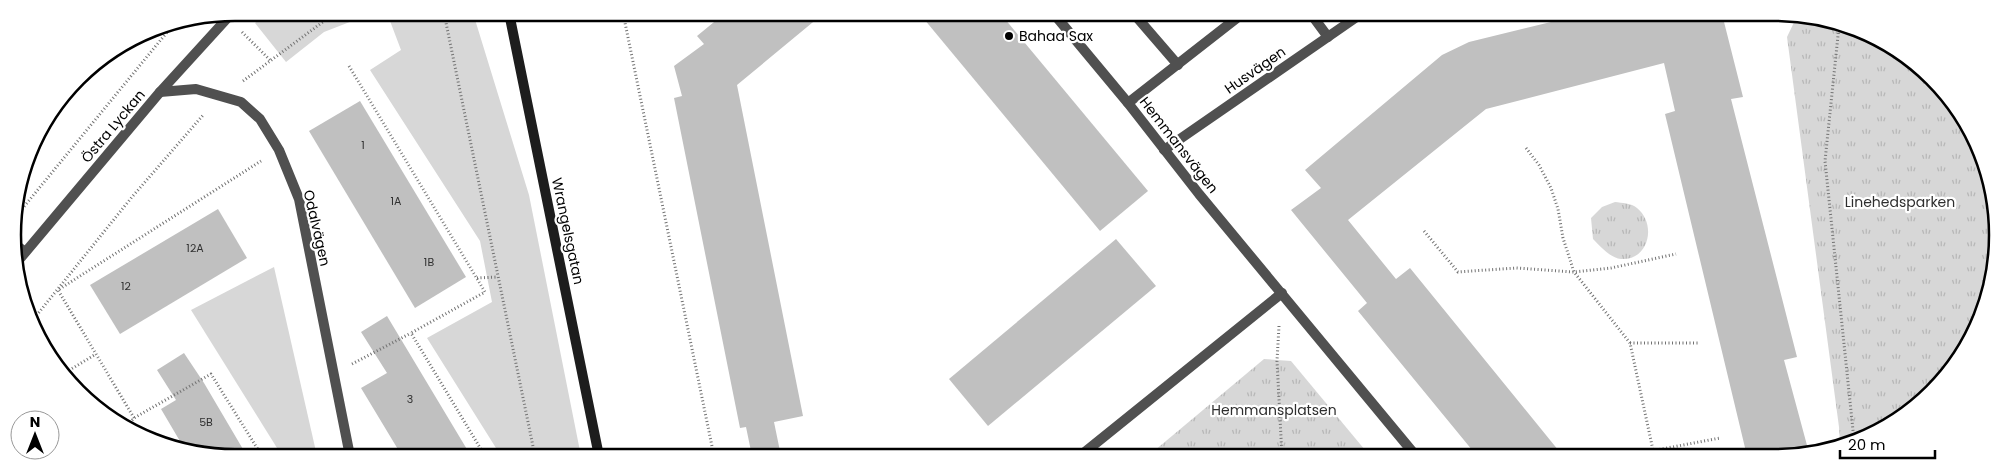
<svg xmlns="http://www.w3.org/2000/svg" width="2010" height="470" viewBox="0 0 2010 470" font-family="Poppins,sans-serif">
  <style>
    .grass { fill: #d7d7d7 }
    .park { fill: url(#park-tufts) }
    .building { fill: #c0c0c0 }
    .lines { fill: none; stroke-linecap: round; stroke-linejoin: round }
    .path { stroke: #727272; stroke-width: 3; stroke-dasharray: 1 2.5; stroke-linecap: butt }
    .service { stroke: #505050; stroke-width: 10 }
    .minor { stroke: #505050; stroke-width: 10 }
    .tertiary { stroke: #505050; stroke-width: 10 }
    .secondary { stroke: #1d1d1d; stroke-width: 10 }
    .poi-dot { fill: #000; stroke: #fff; stroke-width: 2 }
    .labels { text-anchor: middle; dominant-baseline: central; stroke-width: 4.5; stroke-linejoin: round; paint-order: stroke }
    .number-label { font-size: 11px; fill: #303030 }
    .poi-label { font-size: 14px; fill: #000; stroke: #fff; text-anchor: start }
    .street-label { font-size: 14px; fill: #000; stroke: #fff }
    .park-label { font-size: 14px; fill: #2e2e2e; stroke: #fff }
    .rim { fill: none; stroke: #000; stroke-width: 2.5 }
  </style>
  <defs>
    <pattern id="park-tufts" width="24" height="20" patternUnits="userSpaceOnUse" patternTransform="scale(1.25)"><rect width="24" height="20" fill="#d7d7d7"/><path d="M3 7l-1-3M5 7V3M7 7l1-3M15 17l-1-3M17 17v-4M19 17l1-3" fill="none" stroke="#b7b7b7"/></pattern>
  </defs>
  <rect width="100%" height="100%" fill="#fff"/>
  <g class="grass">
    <polygon points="267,13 373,13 324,32 286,62 255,23"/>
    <polygon points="387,13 473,13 529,195 581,456 501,456 427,338 492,302 480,241 370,70 401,50"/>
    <polygon points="274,267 317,456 282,456 191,310"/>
  </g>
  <g class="park">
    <polygon points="1798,14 1804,14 1886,42 1952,100 1990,178 1996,264 1974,334 1932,393 1873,435 1840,445 1839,427 1787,37"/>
    <path d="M1615,202C1622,203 1631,203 1637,208C1657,224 1649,261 1621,259C1610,258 1600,246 1593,239L1591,218L1602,207Z"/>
    <polygon points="1264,359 1291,361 1370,456 1148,456"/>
  </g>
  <g class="building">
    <polygon points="725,13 824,13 737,85 803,416 774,422 781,456 752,456 746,427 740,428 674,98 682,96 674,66 704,44 697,36"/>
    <polygon points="919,13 1000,13 1148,191 1100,231"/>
    <polygon points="1584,14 1722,14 1743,97 1731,99 1797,357 1784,360 1808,449 1780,456 1747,456 1665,114 1675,111 1664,63 1486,109 1348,220 1396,279 1410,268 1563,456 1477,456 1358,311 1367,303 1291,210 1321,188 1305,170 1442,55 1469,42"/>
    <polygon points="360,101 466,277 415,308 309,131"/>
    <polygon points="218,209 247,258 120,334 90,285"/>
    <polygon points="1116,239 1156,286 988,426 949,379"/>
    <polygon points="387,316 471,456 402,456 361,388 387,373 361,332"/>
    <polygon points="184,353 204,383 247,456 206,456 184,448 161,409 176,400 157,370"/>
  </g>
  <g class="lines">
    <g class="path">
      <polyline points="444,13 535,456"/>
      <polyline points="623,13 714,456"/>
      <polyline points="1839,26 1825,161 1854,440"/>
      <polyline points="242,32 270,60"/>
      <polyline points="349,66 485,292 411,333 485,456"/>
      <polyline points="243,81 335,13"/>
      <polyline points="1526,148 1539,165 1551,188 1558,209 1563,238 1574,272 1611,268 1676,254"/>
      <polyline points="13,220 173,25"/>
      <polyline points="1424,231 1458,272 1516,268 1574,272 1630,343 1653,450"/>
      <polyline points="477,278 498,277"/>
      <polyline points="32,321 132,197 204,114"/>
      <polyline points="1279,326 1277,361 1282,456"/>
      <polyline points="1630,343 1698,343"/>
      <polyline points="352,364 411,333"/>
      <polyline points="63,374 96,354"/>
      <polyline points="134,418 58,290 261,161"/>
      <polyline points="125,428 134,418 211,374 262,456"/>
      <polyline points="1625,456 1720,438"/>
    </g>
    <g class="service">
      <polyline points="1134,14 1178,65"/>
      <polyline points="1311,14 1328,37"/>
      <polyline points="1128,103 1242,14"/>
      <polyline points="16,245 25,252"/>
    </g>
    <g class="minor">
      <polyline points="1054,14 1128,103 1199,194 1416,456"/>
      <polyline points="160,92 196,89 241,102 260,119 279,150 299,199 350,456"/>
      <polyline points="1164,150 1361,14"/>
      <polyline points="1080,456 1282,293"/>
    </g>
    <polyline class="tertiary" points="18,261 160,92 232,13"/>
    <polyline class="secondary" points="509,13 599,456"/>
  </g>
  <circle class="poi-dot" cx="1009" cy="36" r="5"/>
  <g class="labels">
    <g class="number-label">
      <text x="363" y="145">1</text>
      <text x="396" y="201">1A</text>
      <text x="195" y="248">12A</text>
      <text x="429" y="262">1B</text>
      <text x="126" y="286">12</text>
      <text x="410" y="399">3</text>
      <text x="206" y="422">5B</text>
    </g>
    <g class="poi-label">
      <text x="1019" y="36">Bahaa Sax</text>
    </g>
    <g class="street-label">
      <text transform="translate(1255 70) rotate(-35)">Husvägen</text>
      <text transform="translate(113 126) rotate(-50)">Östra Lyckan</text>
      <text transform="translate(1179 145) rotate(52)">Hemmansvägen</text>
      <text transform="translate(317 228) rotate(77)">Odalvägen</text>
      <text transform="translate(568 231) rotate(78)">Wrangelsgatan</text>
    </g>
    <g class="park-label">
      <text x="1900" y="202">Linehedsparken</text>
      <text x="1274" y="410">Hemmansplatsen</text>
    </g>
  </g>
  <path d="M0 0H2010V470H0ZM235 21H1775A214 214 0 0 1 1989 235V235A214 214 0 0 1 1775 449H235A214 214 0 0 1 21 235V235A214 214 0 0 1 235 21Z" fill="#fff" fill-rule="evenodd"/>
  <path class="rim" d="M235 21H1775A214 214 0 0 1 1989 235V235A214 214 0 0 1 1775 449H235A214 214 0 0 1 21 235V235A214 214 0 0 1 235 21Z"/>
  <g transform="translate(35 435)"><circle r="24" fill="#ffffff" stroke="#999999"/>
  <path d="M0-4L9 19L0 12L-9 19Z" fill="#000000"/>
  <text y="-8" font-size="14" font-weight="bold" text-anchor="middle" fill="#000000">N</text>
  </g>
  <path d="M1840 450v8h95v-8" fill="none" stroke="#000000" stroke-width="2.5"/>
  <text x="1848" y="450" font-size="15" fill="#000000" stroke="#ffffff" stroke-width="4" paint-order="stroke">20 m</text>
</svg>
